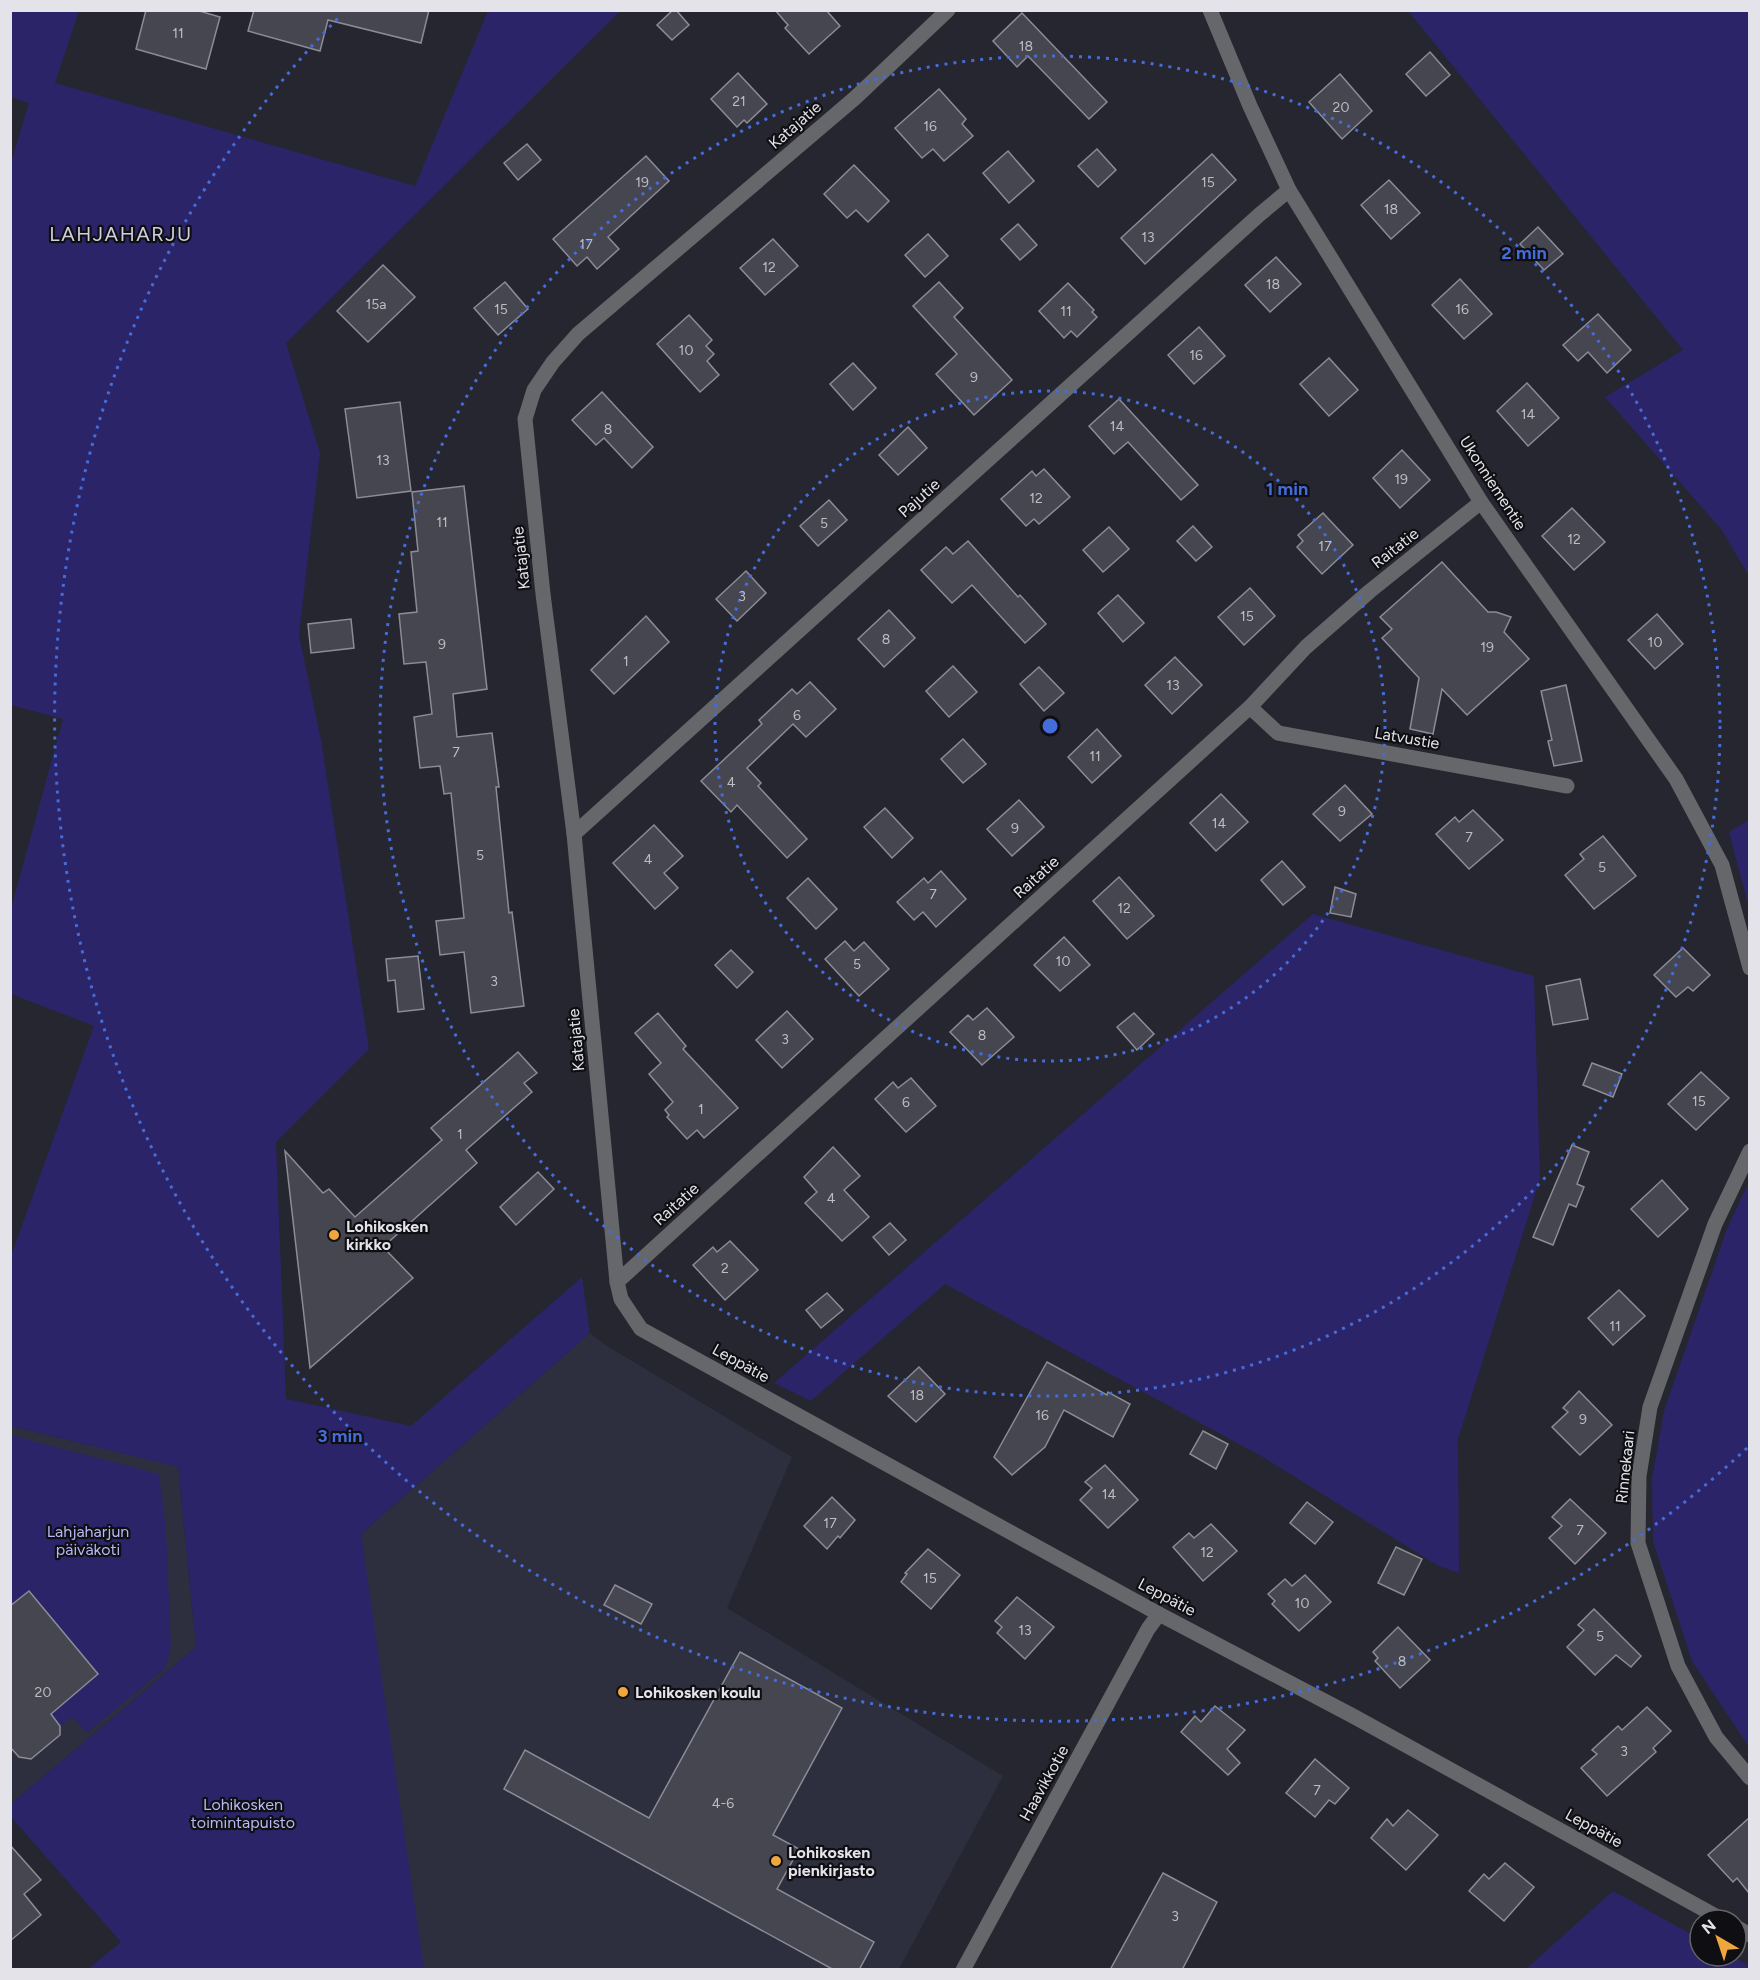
<svg xmlns="http://www.w3.org/2000/svg" width="1760" height="1980" viewBox="0 0 1760 1980" font-family="Figtree,sans-serif">
  <style>
    .built { fill: #2e2f3e }
    .green { fill: #2c2468 }
    .building { fill: #464650; stroke: #8b8c97; stroke-width: 1.5 }
    .lines { fill: none; stroke-linecap: round; stroke-linejoin: round }
    .minor { stroke: #66676b; stroke-width: 15 }
    .ring { fill: none; stroke: #456cdb; stroke-width: 3; stroke-dasharray: 3 6 }
    .poi-dot { fill: #efa73d; stroke: #0f0f13; stroke-width: 2 }
    .labels { text-anchor: middle; dominant-baseline: central; stroke-width: 4.5; stroke-linejoin: round; paint-order: stroke }
    .number-label { font-size: 14px; fill: #bcbcc3 }
    .street-label { font-size: 16px; fill: #e3e3e9; stroke: #0f0f13 }
    .poi-label { font-size: 16px; font-weight: bold; fill: #e3e3e9; stroke: #0f0f13; text-anchor: start }
    .park-label { font-size: 16px; fill: #b6b8f6; stroke: #0f0f13 }
    .quarter-label { font-size: 20px; letter-spacing: 1.5px; fill: #cfd0dc; stroke: #0f0f13 }
    .centre { fill: #456cdb; stroke: #0f0f13; stroke-width: 3 }
    .ring-label { font-size: 18px; text-anchor: middle; font-weight: bold; fill: #456cdb; stroke: #0f0f13; stroke-width: 4.5; stroke-linejoin: round; paint-order: stroke }
  </style>
  <rect width="100%" height="100%" fill="#25262f"/>
  <g class="built">
    <polygon points="590,1333 604,1344 792,1457 727,1608 1003,1776 899,1969 418,1969 361,1534"/>
    <polygon points="11,1426 178,1467 196,1647 11,1804"/>
  </g>
  <g class="green">
    <polygon points="11,10 79,11 55,83 415,186 488,11 620,11 286,343 320,453 299,635 321,740 369,1049 276,1142 286,1399 411,1426 582,1277 590,1333 361,1534 424,1969 88,1969 121,1942 11,1817 11,1804 196,1647 178,1467 11,1426 11,1256 94,1026 11,994 11,909 63,719 11,705 10,166 29,103 11,97"/>
    <polygon points="1411,10 1749,11 1749,576 1721,529 1605,397 1683,350 1409,12"/>
    <polygon points="1749,820 1749,908 1729,832"/>
    <polygon points="1313,914 1534,976 1540,1179 1458,1439 1459,1573 1437,1565 1261,1456 945,1284 811,1401 774,1383"/>
    <polygon points="1749,1182 1749,1747 1692,1661 1653,1541 1652,1479 1664,1411 1727,1229"/>
    <polygon points="10,1435 159,1474 166,1529 171,1646 166,1668 87,1733 72,1717 60,1726 51,1714 97,1674 29,1591 11,1606"/>
    <polygon points="1613,1891 1700,1939 1700,1956 1731,1956 1749,1966 1749,1969 1526,1969"/>
  </g>
  <g class="building">
    <polygon points="146,10 196,10 220,17 206,69 136,49"/>
    <polygon points="254,10 429,10 421,43 328,20 320,51 248,31"/>
    <polygon points="673,10 676,10 689,25 672,40 657,25"/>
    <polygon points="775,10 826,10 840,26 809,54 785,28 788,25"/>
    <polygon points="1022,13 1107,102 1089,119 1028,56 1017,67 993,41"/>
    <polygon points="1430,52 1450,75 1426,96 1406,74"/>
    <polygon points="738,73 767,104 747,123 744,120 737,127 711,99"/>
    <polygon points="1340,74 1372,111 1342,139 1309,102"/>
    <polygon points="939,89 966,119 962,124 973,136 944,161 933,149 922,158 895,128"/>
    <polygon points="527,144 541,160 518,180 504,163"/>
    <polygon points="1097,149 1116,170 1098,187 1078,166"/>
    <polygon points="1008,151 1034,181 1009,203 983,173"/>
    <polygon points="1212,154 1236,180 1145,264 1121,238"/>
    <polygon points="646,156 669,181 608,237 619,249 597,269 587,257 577,266 553,239"/>
    <polygon points="854,165 889,201 868,222 856,210 847,218 824,194"/>
    <polygon points="1389,180 1420,213 1391,239 1361,205"/>
    <polygon points="1018,224 1037,245 1020,260 1001,239"/>
    <polygon points="1538,227 1563,254 1544,270 1520,244"/>
    <polygon points="928,234 948,256 925,277 905,255"/>
    <polygon points="773,239 798,266 765,295 740,268"/>
    <polygon points="1276,257 1301,284 1270,312 1245,285"/>
    <polygon points="383,265 415,297 368,342 337,311"/>
    <polygon points="1460,279 1492,314 1464,339 1432,305"/>
    <polygon points="505,282 528,309 498,335 474,308"/>
    <polygon points="939,282 963,308 954,317 1012,380 974,415 936,374 957,354 913,306"/>
    <polygon points="1068,283 1094,310 1092,312 1097,317 1077,337 1071,331 1064,338 1039,311"/>
    <polygon points="1598,314 1631,350 1607,373 1588,352 1578,361 1563,345"/>
    <polygon points="689,315 712,340 706,346 714,354 707,361 719,375 700,392 657,344"/>
    <polygon points="1199,327 1225,356 1194,384 1168,355"/>
    <polygon points="1329,358 1358,390 1329,416 1300,384"/>
    <polygon points="853,363 876,388 853,410 830,384"/>
    <polygon points="1527,383 1559,418 1528,446 1497,411"/>
    <polygon points="602,392 653,447 632,468 604,438 596,445 572,420"/>
    <polygon points="1119,399 1198,485 1181,500 1128,442 1114,454 1089,426"/>
    <polygon points="400,402 411,491 357,498 345,409"/>
    <polygon points="908,427 927,448 898,475 879,455"/>
    <polygon points="1402,450 1430,480 1400,508 1373,478"/>
    <polygon points="1044,469 1070,497 1039,524 1034,519 1026,526 1001,499 1032,471 1036,476"/>
    <polygon points="464,486 487,689 453,694 457,737 492,733 499,787 496,787 509,913 512,912 524,1006 471,1013 464,952 440,955 436,921 464,918 451,793 444,794 440,766 420,768 414,717 432,714 426,662 404,664 399,614 417,612 411,552 418,551 412,492"/>
    <polygon points="829,500 847,520 818,546 800,526"/>
    <polygon points="1572,508 1605,542 1574,570 1542,536"/>
    <polygon points="1323,513 1353,545 1322,574 1297,547 1303,541 1298,535"/>
    <polygon points="1193,526 1212,547 1196,561 1177,541"/>
    <polygon points="1109,527 1129,549 1103,572 1083,550"/>
    <polygon points="968,541 1018,597 1020,595 1046,624 1025,643 972,585 952,603 921,570 946,547 953,554"/>
    <polygon points="1442,562 1488,612 1496,612 1511,617 1504,632 1529,659 1467,715 1442,689 1433,734 1410,729 1419,678 1382,638 1392,629 1380,617"/>
    <polygon points="746,571 766,593 737,621 716,599"/>
    <polygon points="1250,588 1275,616 1244,645 1218,617"/>
    <polygon points="1118,595 1144,623 1123,642 1098,613"/>
    <polygon points="889,610 915,638 884,667 858,639"/>
    <polygon points="1657,614 1683,644 1655,669 1628,640"/>
    <polygon points="646,616 669,642 614,694 591,670"/>
    <polygon points="351,619 354,648 311,653 308,624"/>
    <polygon points="1175,657 1202,685 1172,714 1145,685"/>
    <polygon points="953,666 977,692 949,717 926,691"/>
    <polygon points="1039,667 1064,693 1044,711 1020,684"/>
    <polygon points="810,682 836,709 806,737 793,724 747,768 761,783 758,786 807,839 787,858 737,805 731,812 701,781 762,724 759,720 792,689 797,694"/>
    <polygon points="1566,685 1582,761 1554,766 1548,741 1552,740 1541,691"/>
    <polygon points="1097,729 1121,756 1092,783 1068,757"/>
    <polygon points="963,739 986,764 963,783 941,759"/>
    <polygon points="1345,785 1372,814 1340,841 1313,814"/>
    <polygon points="1221,794 1248,822 1216,851 1190,823"/>
    <polygon points="1019,800 1044,827 1012,856 987,829"/>
    <polygon points="885,808 913,838 892,858 864,827"/>
    <polygon points="1473,810 1503,840 1469,869 1436,834 1455,817 1459,822"/>
    <polygon points="654,825 683,856 664,873 678,888 655,909 613,863"/>
    <polygon points="1603,836 1636,876 1594,909 1565,875 1584,859 1580,854"/>
    <polygon points="1282,861 1305,887 1283,905 1261,880"/>
    <polygon points="941,871 966,899 936,927 923,912 914,920 897,902 924,878 928,883"/>
    <polygon points="1119,877 1154,916 1127,939 1093,901"/>
    <polygon points="808,878 837,909 816,929 787,898"/>
    <polygon points="1335,887 1356,894 1351,917 1330,913"/>
    <polygon points="1064,937 1090,965 1060,991 1034,965"/>
    <polygon points="845,941 854,951 864,942 889,969 859,996 825,959"/>
    <polygon points="1683,948 1710,975 1693,991 1688,987 1676,997 1654,975"/>
    <polygon points="731,950 753,972 737,988 715,965"/>
    <polygon points="418,956 424,1009 398,1012 395,980 388,981 386,959"/>
    <polygon points="1580,979 1588,1019 1553,1025 1546,986"/>
    <polygon points="987,1008 1014,1037 982,1065 950,1032 968,1015 973,1020"/>
    <polygon points="787,1011 813,1039 782,1068 756,1040"/>
    <polygon points="658,1013 686,1046 683,1049 738,1108 704,1138 697,1130 687,1139 667,1117 669,1115 665,1110 673,1102 649,1074 661,1063 635,1033"/>
    <polygon points="1134,1013 1154,1034 1137,1050 1117,1027"/>
    <polygon points="518,1052 537,1073 524,1083 532,1092 466,1150 477,1163 383,1247 413,1278 310,1368 285,1151 323,1193 329,1189 355,1217 442,1140 431,1128"/>
    <polygon points="1592,1063 1622,1074 1613,1097 1583,1085"/>
    <polygon points="1701,1072 1729,1098 1696,1130 1668,1104"/>
    <polygon points="911,1078 936,1106 906,1132 875,1099 893,1082 898,1088"/>
    <polygon points="1572,1145 1589,1152 1577,1184 1584,1187 1576,1207 1569,1204 1553,1245 1533,1237"/>
    <polygon points="833,1147 860,1176 844,1190 869,1217 842,1241 805,1203 817,1192 804,1177"/>
    <polygon points="538,1172 554,1189 516,1225 500,1207"/>
    <polygon points="1662,1180 1688,1209 1658,1237 1631,1209"/>
    <polygon points="890,1223 906,1240 889,1255 873,1237"/>
    <polygon points="730,1241 758,1270 725,1300 693,1265 713,1247 717,1252"/>
    <polygon points="1619,1290 1645,1316 1613,1345 1588,1318"/>
    <polygon points="827,1293 843,1310 821,1328 806,1310"/>
    <polygon points="1047,1362 1107,1395 1108,1392 1130,1404 1113,1437 1064,1410 1045,1447 1012,1475 994,1457"/>
    <polygon points="919,1367 945,1394 916,1422 888,1396"/>
    <polygon points="1579,1391 1612,1425 1580,1455 1552,1427 1568,1412 1563,1408"/>
    <polygon points="1203,1431 1228,1444 1216,1469 1190,1454"/>
    <polygon points="1105,1465 1138,1500 1108,1528 1080,1500 1092,1488 1085,1482"/>
    <polygon points="832,1497 855,1520 840,1538 838,1536 827,1549 804,1526"/>
    <polygon points="1570,1499 1606,1533 1575,1564 1549,1538 1562,1526 1552,1517"/>
    <polygon points="1307,1502 1333,1522 1315,1544 1290,1523"/>
    <polygon points="1211,1524 1237,1551 1203,1581 1173,1547 1189,1533 1194,1538"/>
    <polygon points="1396,1547 1422,1559 1404,1595 1378,1583"/>
    <polygon points="928,1549 960,1575 931,1609 901,1582 907,1574 905,1573"/>
    <polygon points="1305,1575 1331,1602 1299,1631 1272,1604 1275,1601 1268,1594 1285,1579 1292,1586"/>
    <polygon points="615,1585 652,1604 641,1624 604,1605"/>
    <polygon points="29,1591 98,1674 51,1714 60,1726 60,1735 31,1759 19,1757 10,1747 10,1606"/>
    <polygon points="1017,1597 1054,1627 1025,1659 997,1633 1002,1627 995,1621"/>
    <polygon points="1594,1609 1641,1656 1631,1667 1616,1655 1595,1675 1567,1647 1584,1630 1578,1625"/>
    <polygon points="1398,1627 1430,1660 1400,1688 1375,1661 1378,1658 1373,1652"/>
    <polygon points="740,1652 842,1708 773,1835 799,1849 777,1889 874,1942 859,1970 834,1970 504,1789 525,1750 649,1818"/>
    <polygon points="1215,1706 1245,1730 1227,1749 1240,1763 1228,1775 1181,1732 1195,1716 1201,1722"/>
    <polygon points="1647,1707 1671,1731 1653,1748 1656,1752 1607,1796 1581,1768 1597,1754 1592,1750 1618,1726 1622,1730"/>
    <polygon points="1315,1759 1349,1788 1335,1804 1329,1800 1315,1817 1286,1793"/>
    <polygon points="1408,1810 1438,1835 1406,1870 1371,1838 1387,1819 1393,1826"/>
    <polygon points="1749,1818 1749,1893 1737,1878 1733,1882 1708,1855"/>
    <polygon points="10,1845 41,1880 24,1894 41,1915 10,1941"/>
    <polygon points="1505,1863 1534,1887 1504,1921 1469,1891 1484,1874 1489,1879"/>
    <polygon points="1163,1873 1217,1902 1182,1970 1110,1970"/>
  </g>
  <g class="lines">
    <g class="minor">
      <polyline points="948,10 855,98 578,334 553,362 534,390 525,419 543,594 574,834 617,1282 621,1299 641,1329 1159,1614 1353,1716 1723,1920"/>
      <polyline points="1210,10 1250,106 1289,190 1481,502 1676,779 1722,865 1750,968"/>
      <polyline points="1250,707 1278,733 1567,786"/>
      <polyline points="574,834 1259,215 1289,190"/>
      <polyline points="1750,1151 1715,1224 1650,1407 1639,1476 1638,1543 1678,1666 1716,1737 1750,1778"/>
      <polyline points="617,1282 1250,707 1306,647 1370,591 1481,502"/>
      <polyline points="1736,1927 1750,1935"/>
      <polyline points="963,1970 1148,1629 1159,1614"/>
    </g>
  </g>
  <g class="ring">
    <circle cx="1050" cy="726" r="335"/>
    <circle cx="1050" cy="726" r="670"/>
    <path d="M1747 1448A1004 1004 0 0 1 340 16"/>
  </g>
  <g class="poi-dot">
    <circle cx="334" cy="1235" r="6"/>
    <circle cx="623" cy="1692" r="6"/>
    <circle cx="776" cy="1861" r="6"/>
  </g>
  <g class="labels">
    <g class="number-label">
      <text x="178" y="33">11</text>
      <text x="1026" y="46">18</text>
      <text x="739" y="101">21</text>
      <text x="1341" y="107">20</text>
      <text x="930" y="126">16</text>
      <text x="642" y="182">19</text>
      <text x="1208" y="182">15</text>
      <text x="1391" y="209">18</text>
      <text x="1148" y="237">13</text>
      <text x="586" y="244">17</text>
      <text x="769" y="267">12</text>
      <text x="1273" y="284">18</text>
      <text x="376" y="304">15a</text>
      <text x="501" y="309">15</text>
      <text x="1462" y="309">16</text>
      <text x="1066" y="311">11</text>
      <text x="686" y="350">10</text>
      <text x="1196" y="355">16</text>
      <text x="974" y="377">9</text>
      <text x="1528" y="414">14</text>
      <text x="1117" y="426">14</text>
      <text x="608" y="429">8</text>
      <text x="383" y="460">13</text>
      <text x="1401" y="479">19</text>
      <text x="1036" y="498">12</text>
      <text x="442" y="522">11</text>
      <text x="824" y="523">5</text>
      <text x="1574" y="539">12</text>
      <text x="1325" y="546">17</text>
      <text x="742" y="596">3</text>
      <text x="1247" y="616">15</text>
      <text x="886" y="639">8</text>
      <text x="1655" y="642">10</text>
      <text x="442" y="644">9</text>
      <text x="1487" y="647">19</text>
      <text x="626" y="661">1</text>
      <text x="1173" y="685">13</text>
      <text x="797" y="715">6</text>
      <text x="456" y="752">7</text>
      <text x="1095" y="756">11</text>
      <text x="731" y="782">4</text>
      <text x="1342" y="811">9</text>
      <text x="1219" y="823">14</text>
      <text x="1015" y="828">9</text>
      <text x="1469" y="837">7</text>
      <text x="480" y="855">5</text>
      <text x="648" y="859">4</text>
      <text x="1602" y="867">5</text>
      <text x="933" y="894">7</text>
      <text x="1124" y="908">12</text>
      <text x="1063" y="961">10</text>
      <text x="857" y="964">5</text>
      <text x="494" y="981">3</text>
      <text x="982" y="1035">8</text>
      <text x="785" y="1039">3</text>
      <text x="1699" y="1101">15</text>
      <text x="906" y="1102">6</text>
      <text x="701" y="1109">1</text>
      <text x="460" y="1134">1</text>
      <text x="831" y="1198">4</text>
      <text x="725" y="1268">2</text>
      <text x="1615" y="1326">11</text>
      <text x="917" y="1395">18</text>
      <text x="1042" y="1415">16</text>
      <text x="1583" y="1419">9</text>
      <text x="1109" y="1494">14</text>
      <text x="830" y="1523">17</text>
      <text x="1580" y="1530">7</text>
      <text x="1207" y="1552">12</text>
      <text x="930" y="1578">15</text>
      <text x="1302" y="1603">10</text>
      <text x="1025" y="1630">13</text>
      <text x="1600" y="1636">5</text>
      <text x="1402" y="1661">8</text>
      <text x="43" y="1692">20</text>
      <text x="1624" y="1751">3</text>
      <text x="1317" y="1790">7</text>
      <text x="723" y="1803">4-6</text>
      <text x="1175" y="1916">3</text>
    </g>
    <g class="street-label">
      <text transform="translate(795 125) rotate(-41)">Katajatie</text>
      <text transform="translate(1493 483) rotate(57)">Ukonniementie</text>
      <text transform="translate(919 498) rotate(-42)">Pajutie</text>
      <text transform="translate(1395 548) rotate(-38)">Raitatie</text>
      <text transform="translate(521 558) rotate(-96)">Katajatie</text>
      <text transform="translate(1407 738) rotate(10)">Latvustie</text>
      <text transform="translate(1036 877) rotate(-42)">Raitatie</text>
      <text transform="translate(576 1040) rotate(-95)">Katajatie</text>
      <text transform="translate(676 1204) rotate(-42)">Raitatie</text>
      <text transform="translate(741 1363) rotate(29)">Leppätie</text>
      <text transform="translate(1625 1467) rotate(-84)">Rinnekaari</text>
      <text transform="translate(1167 1597) rotate(28)">Leppätie</text>
      <text transform="translate(1044 1783) rotate(-61)">Haavikkotie</text>
      <text transform="translate(1594 1828) rotate(29)">Leppätie</text>
    </g>
    <g class="poi-label">
      <text x="346" y="1226">Lohikosken<tspan x="346" dy="18">kirkko</tspan></text>
      <text x="635" y="1692">Lohikosken koulu</text>
      <text x="788" y="1852">Lohikosken<tspan x="788" dy="18">pienkirjasto</tspan></text>
    </g>
    <g class="park-label">
      <text x="88" y="1531">Lahjaharjun<tspan x="88" dy="18">päiväkoti</tspan></text>
      <text x="243" y="1804">Lohikosken<tspan x="243" dy="18">toimintapuisto</tspan></text>
    </g>
    <g class="quarter-label">
      <text x="121" y="234">LAHJAHARJU</text>
    </g>
  </g>
  <circle cx="1050" cy="726" r="9" class="centre"/>
  <g class="ring-label">
    <text x="1524" y="259">2 min</text>
    <text x="1287" y="495">1 min</text>
    <text x="340" y="1442">3 min</text>
  </g>
  <rect width="1760" height="1980" fill="none" stroke="#e3e3e9" stroke-width="24"/>
  <g transform="translate(1718 1938) rotate(321)"><circle r="28" fill="#0f0f13" stroke="#646469" stroke-width="1.5"/>
  <path d="M0-4.5L10 22L0 15L-10 22Z" fill="#efa73d"/>
  <text y="-9" font-size="16" font-weight="bold" text-anchor="middle" fill="#e3e3e9">N</text>
  </g>
</svg>
